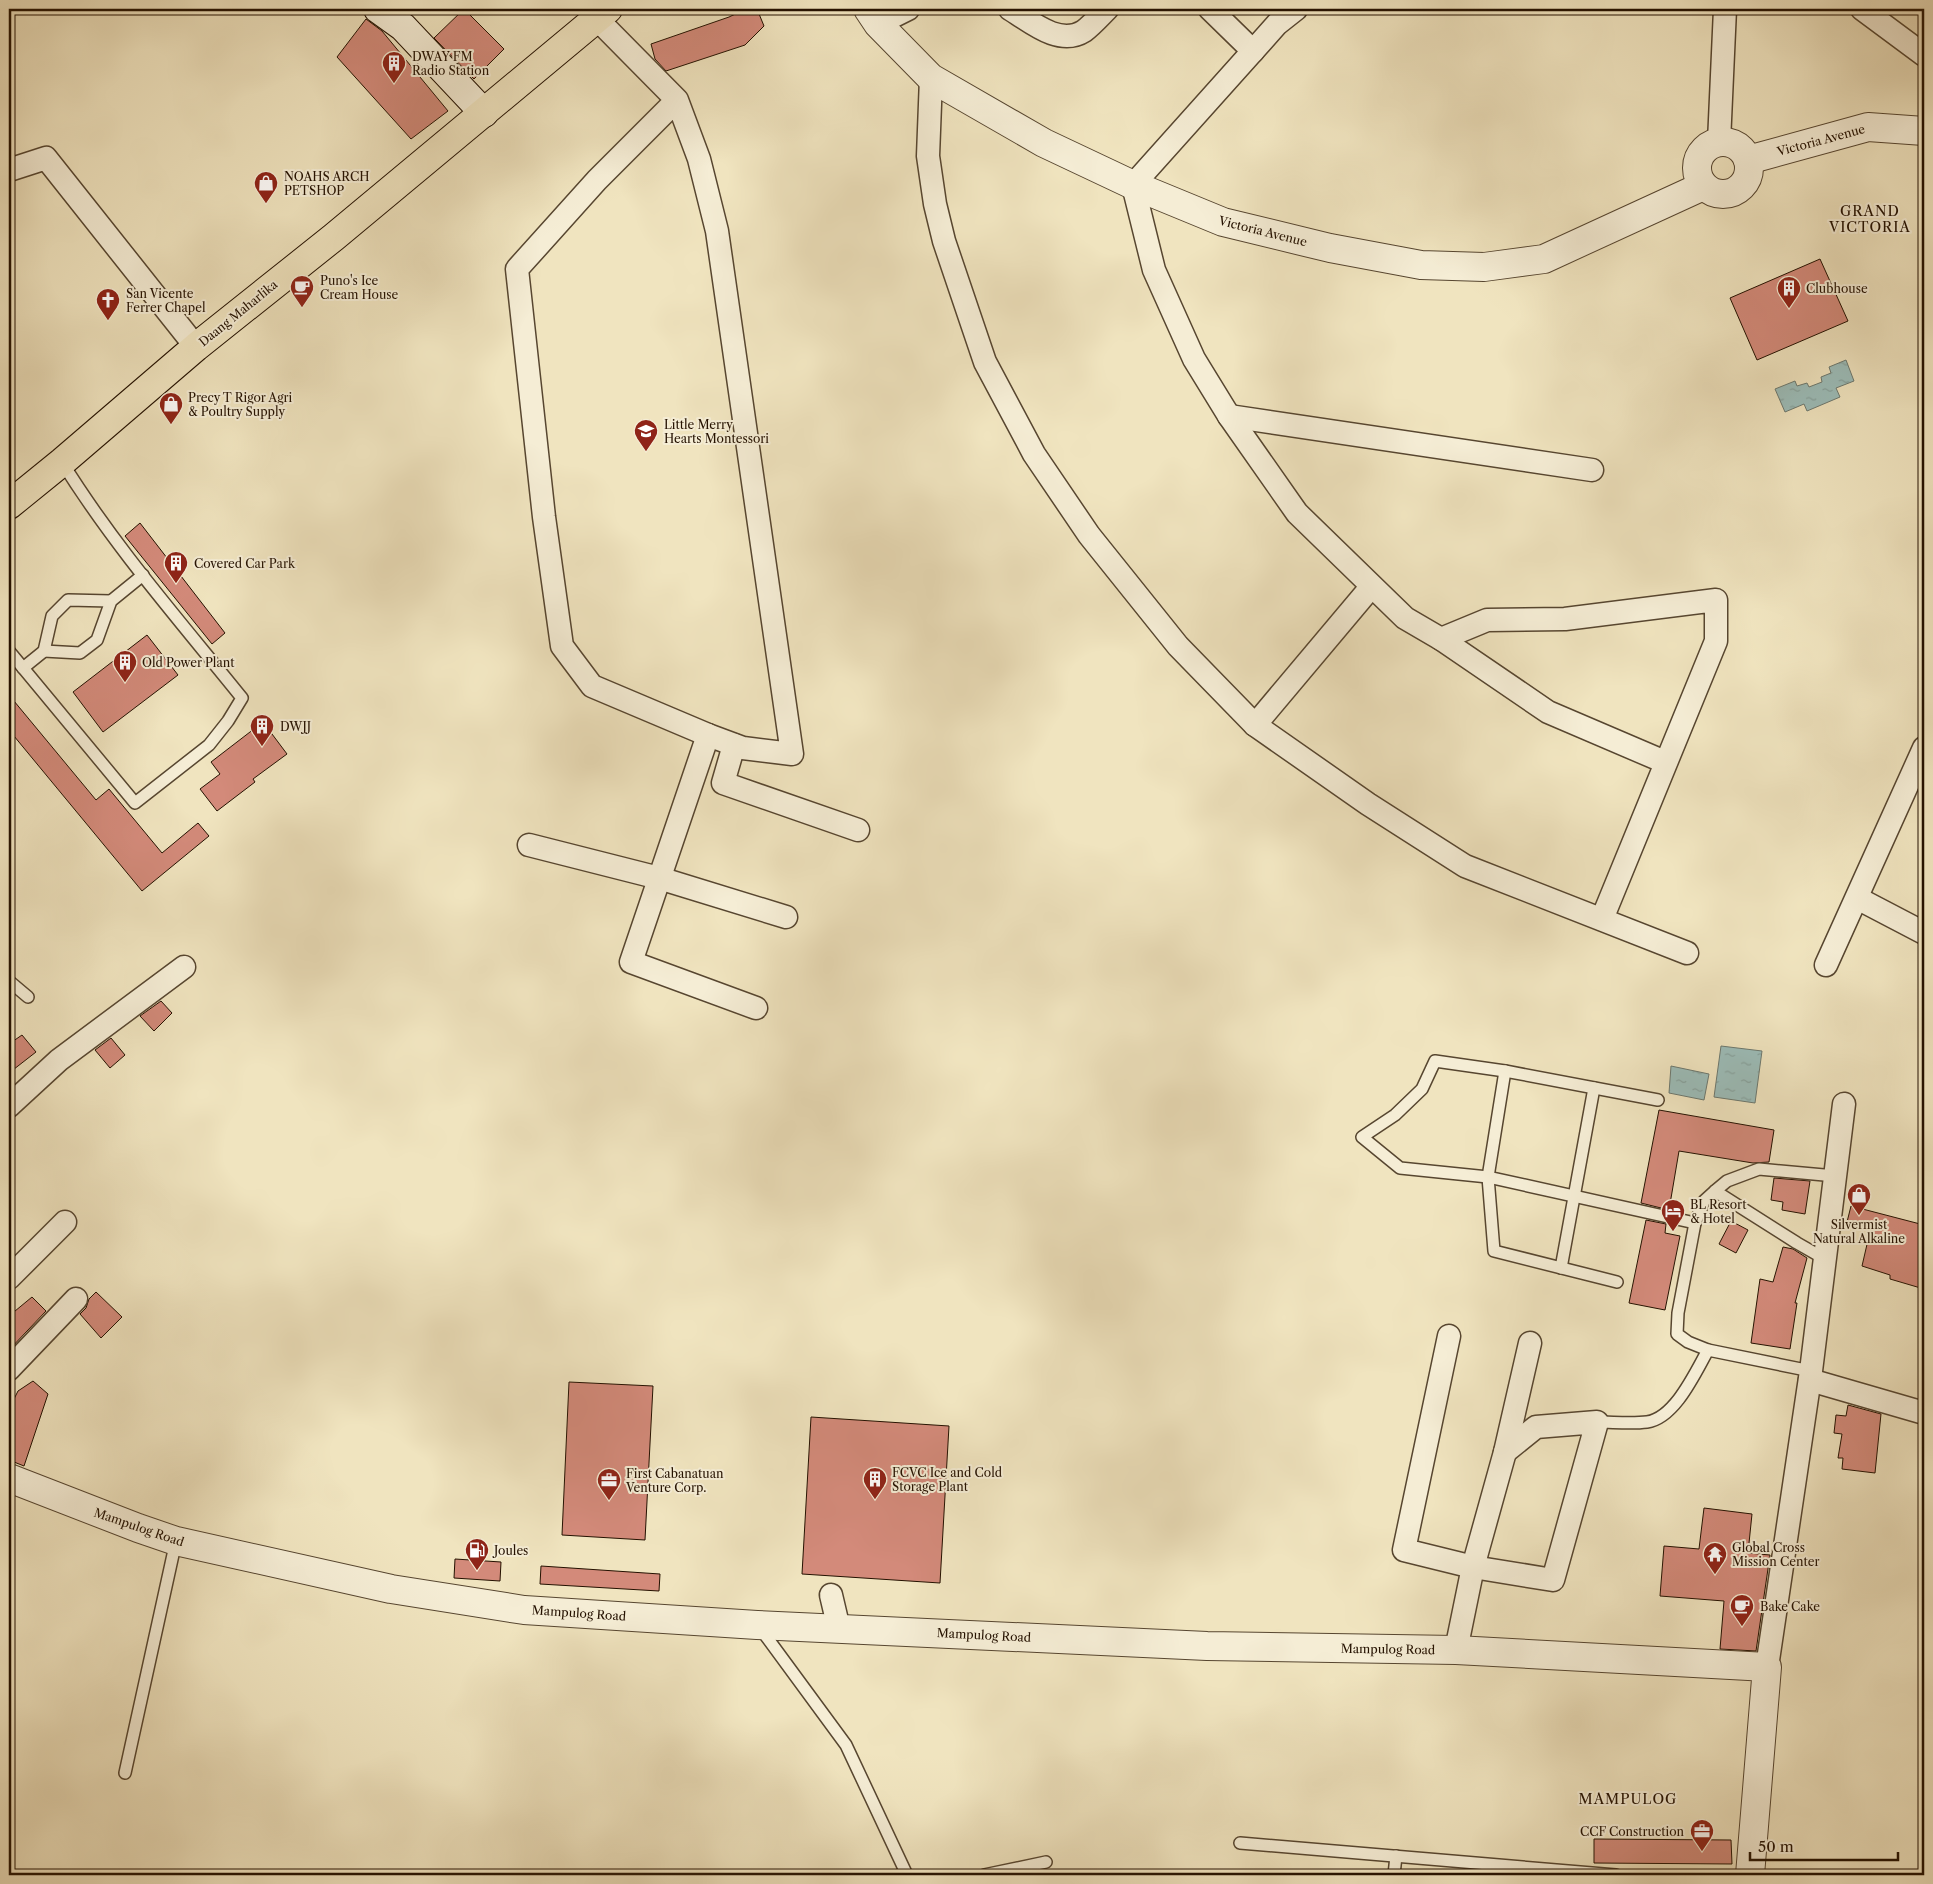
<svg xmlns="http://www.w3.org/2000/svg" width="1933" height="1884" viewBox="0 0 1933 1884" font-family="'Libre Caslon Text',serif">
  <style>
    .water { fill: url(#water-ripples); stroke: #6c786f }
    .building { fill: #d38a7a; stroke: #241100 }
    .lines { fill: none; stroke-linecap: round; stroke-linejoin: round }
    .service-casing { stroke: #574630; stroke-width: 14 }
    .minor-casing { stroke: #574630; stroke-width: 25 }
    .tertiary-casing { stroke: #574630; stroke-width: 30 }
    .secondary-casing { stroke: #241100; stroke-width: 30 }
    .trunk-casing { stroke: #241100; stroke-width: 30 }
    .service { stroke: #f5edd5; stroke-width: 11 }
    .minor { stroke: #f5edd5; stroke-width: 22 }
    .tertiary { stroke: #f5edd5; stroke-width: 28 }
    .secondary { stroke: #f5edd5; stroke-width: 28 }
    .trunk { stroke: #f0e4bf; stroke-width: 28 }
    .labels { text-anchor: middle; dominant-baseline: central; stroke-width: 4; stroke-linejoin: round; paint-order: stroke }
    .poi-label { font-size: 12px; fill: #241100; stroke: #f5edd5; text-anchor: start }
    .street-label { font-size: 12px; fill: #241100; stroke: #f5edd5 }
    .neighbourhood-label { font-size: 14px; letter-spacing: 1px; fill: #241100; stroke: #f5edd5 }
  </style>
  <defs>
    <pattern id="water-ripples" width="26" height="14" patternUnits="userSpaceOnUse" patternTransform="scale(1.25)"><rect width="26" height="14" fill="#9cbdb9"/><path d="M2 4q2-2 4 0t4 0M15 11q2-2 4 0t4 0" fill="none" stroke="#86a19d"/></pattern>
  </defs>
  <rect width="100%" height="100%" fill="#f0e4bf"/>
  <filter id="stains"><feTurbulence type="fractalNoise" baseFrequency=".004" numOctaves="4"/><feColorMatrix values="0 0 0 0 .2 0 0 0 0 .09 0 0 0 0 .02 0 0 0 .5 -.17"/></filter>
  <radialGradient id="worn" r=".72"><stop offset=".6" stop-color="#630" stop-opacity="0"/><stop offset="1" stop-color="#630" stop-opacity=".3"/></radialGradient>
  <g class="water">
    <polygon points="1846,360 1854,381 1836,388 1840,397 1807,411 1804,404 1785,412 1775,389 1795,381 1797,386 1807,383 1809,387 1822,382 1821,377 1831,373 1829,367"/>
    <polygon points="1721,1046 1762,1051 1755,1103 1714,1097"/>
    <polygon points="1671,1066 1709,1074 1704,1100 1669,1093"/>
  </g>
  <g class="building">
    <polygon points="464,9 504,49 474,79 434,38"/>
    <polygon points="746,9 757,9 764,26 745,45 666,71 655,59 651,44 729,17"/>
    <polygon points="366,19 382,31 448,111 411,139 337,57"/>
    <polygon points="1820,259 1848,321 1757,360 1730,298"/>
    <polygon points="140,523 225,633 212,644 125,536"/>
    <polygon points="147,635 178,675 103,732 73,692"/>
    <polygon points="9,695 96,800 109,789 162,853 198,823 209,836 142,891 9,730"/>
    <polygon points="263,722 287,754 253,779 255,782 217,811 200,789 220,774 211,762"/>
    <polygon points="161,1001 172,1013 154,1031 140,1016"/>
    <polygon points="22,1035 36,1052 9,1073 9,1044"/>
    <polygon points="111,1038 125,1055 110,1068 95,1050"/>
    <polygon points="1659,1110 1774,1130 1769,1162 1753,1163 1679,1151 1669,1210 1641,1203"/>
    <polygon points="1774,1178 1810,1181 1805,1214 1782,1210 1783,1202 1771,1200"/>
    <polygon points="1851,1206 1924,1225 1924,1289 1890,1279 1890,1275 1862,1266 1871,1227 1847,1222"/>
    <polygon points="1646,1220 1666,1224 1665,1233 1680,1236 1665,1310 1629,1303"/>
    <polygon points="1731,1221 1748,1230 1736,1253 1719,1244"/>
    <polygon points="1783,1247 1793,1249 1807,1258 1795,1303 1797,1303 1790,1349 1751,1343 1760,1279 1773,1282"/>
    <polygon points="96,1292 122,1317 101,1338 80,1314 86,1308 89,1299"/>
    <polygon points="32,1297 46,1311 9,1350 9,1316"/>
    <polygon points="33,1381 48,1394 24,1466 9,1460 9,1409 18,1391"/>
    <polygon points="569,1382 653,1386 645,1540 562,1535"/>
    <polygon points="1848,1405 1881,1414 1875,1473 1842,1469 1843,1458 1838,1458 1842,1434 1834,1433 1836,1415 1846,1416"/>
    <polygon points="811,1417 949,1426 940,1583 802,1574"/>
    <polygon points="1704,1508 1752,1514 1748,1553 1770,1555 1756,1651 1720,1649 1724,1601 1660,1596 1664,1546 1699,1549"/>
    <polygon points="455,1559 501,1562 500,1581 454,1578"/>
    <polygon points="541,1566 660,1574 659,1591 540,1584"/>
    <polygon points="1594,1839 1731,1840 1732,1864 1594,1863"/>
  </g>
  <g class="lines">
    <g class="service-casing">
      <g id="service">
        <path d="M9,651L135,803L209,745L228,721L242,698C180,621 114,546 62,462"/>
        <polyline points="44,651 80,653 97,640 111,601 143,575"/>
        <polyline points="23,668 44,651 52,616 68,600 111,601"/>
        <polyline points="9,981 28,997"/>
        <polyline points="1505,1071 1488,1177 1494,1251 1617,1282"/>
        <polyline points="1658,1100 1505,1071 1435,1061 1422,1089 1395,1115 1362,1137 1400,1168 1488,1177 1695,1223 1704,1201 1715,1191 1727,1181 1759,1169 1835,1176"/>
        <polyline points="1715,1191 1797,1243 1825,1259"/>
        <polyline points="1695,1223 1678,1313 1677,1334 1688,1342 1708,1350 1811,1371"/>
        <polyline points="1561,1268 1594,1088"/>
        <path d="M1597,1422C1613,1422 1631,1424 1647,1422C1675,1418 1695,1373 1708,1350"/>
        <polyline points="760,1628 846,1745 907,1875"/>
        <polyline points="125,1773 176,1541"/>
        <polyline points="1240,1843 1616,1875"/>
        <polyline points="984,1875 1046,1862"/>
        <polyline points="1394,1875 1396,1856"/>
      </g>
    </g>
    <g class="minor-casing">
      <g id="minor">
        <path d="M1010,9C1030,21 1059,47 1084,31C1092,25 1100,16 1107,9"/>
        <polyline points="1210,9 1253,51"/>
        <polyline points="1296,9 1277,24 1253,51 1133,185 1154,270 1194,359 1229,416 1297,513 1405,618 1441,639 1548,712 1665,762"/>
        <polyline points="1862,9 1924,55"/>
        <polyline points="596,18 677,100 699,159 717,231 792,754 743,748 708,735 592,686 562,646 544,517 517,269 597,180 677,100"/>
        <polyline points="878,24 908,9"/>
        <polyline points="931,78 928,156 935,204 944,241 985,362 1034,454 1089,535 1178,646 1255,725 1368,804 1465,866 1687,953"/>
        <polyline points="1719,142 1725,9"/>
        <polyline points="9,170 46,158 196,347"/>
        <polyline points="1229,416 1592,470"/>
        <polyline points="1441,639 1487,620 1565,619 1716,600 1716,641 1602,919"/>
        <polyline points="1255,725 1371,587"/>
        <polyline points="708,735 631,962 756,1008"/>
        <polyline points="734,745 723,783 858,830"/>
        <polyline points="529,845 659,878 786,917"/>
        <polyline points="1857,898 1924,933"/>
        <polyline points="1826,965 1924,748"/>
        <polyline points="9,1106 59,1060 184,967"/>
        <polyline points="9,1278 65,1222"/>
        <polyline points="1449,1336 1404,1550 1473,1567 1553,1580 1597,1422 1536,1427 1505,1452"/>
        <polyline points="9,1369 76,1299"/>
        <polyline points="1810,1380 1924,1413"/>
        <polyline points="831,1595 839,1629"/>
        <polyline points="1456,1650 1473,1567 1505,1452 1530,1343"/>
        <polyline points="1767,1667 1811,1371 1844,1104"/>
      </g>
    </g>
    <g class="tertiary-casing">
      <g id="tertiary">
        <polyline points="868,9 878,24 931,78 1044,143 1133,185 1223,222 1330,248 1421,265 1484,267 1544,259 1703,186"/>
        <circle cx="1723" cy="168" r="26"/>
        <polyline points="1748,160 1868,127 1924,131"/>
        <polyline points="9,1478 138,1528 176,1541 391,1589 524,1610 757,1625 1207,1646 1456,1650 1767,1667 1750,1875"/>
      </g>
    </g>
    <g class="secondary-casing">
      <polyline id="secondary" points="378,9 403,27 484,113"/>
    </g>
    <g class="trunk-casing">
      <polyline id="trunk" points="9,505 62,462 196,347 334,237 608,9"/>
    </g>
    <use href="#service" class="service"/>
    <use href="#minor" class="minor"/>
    <use href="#tertiary" class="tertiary"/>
    <use href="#secondary" class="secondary"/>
    <use href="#trunk" class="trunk"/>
  </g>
  <defs>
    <g id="building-pin" transform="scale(1.25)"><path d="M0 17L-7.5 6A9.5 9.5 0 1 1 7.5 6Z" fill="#8f2418" stroke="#f5edd5"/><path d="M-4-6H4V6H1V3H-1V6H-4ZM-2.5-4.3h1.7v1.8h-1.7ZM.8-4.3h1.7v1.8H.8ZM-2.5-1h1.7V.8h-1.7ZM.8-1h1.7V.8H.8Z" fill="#fff"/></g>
    <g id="shop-pin" transform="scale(1.25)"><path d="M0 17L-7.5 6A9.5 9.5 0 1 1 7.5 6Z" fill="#8f2418" stroke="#f5edd5"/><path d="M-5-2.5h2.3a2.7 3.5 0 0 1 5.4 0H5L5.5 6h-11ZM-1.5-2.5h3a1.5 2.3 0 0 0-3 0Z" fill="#fff"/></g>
    <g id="cafe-pin" transform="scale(1.25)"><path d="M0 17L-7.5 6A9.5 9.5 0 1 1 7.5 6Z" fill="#8f2418" stroke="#f5edd5"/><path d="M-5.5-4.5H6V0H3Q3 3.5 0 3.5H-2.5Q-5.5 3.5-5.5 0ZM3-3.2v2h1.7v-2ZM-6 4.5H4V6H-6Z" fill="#fff"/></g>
    <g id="church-pin" transform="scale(1.25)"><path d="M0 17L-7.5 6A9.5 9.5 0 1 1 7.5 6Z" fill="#8f2418" stroke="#f5edd5"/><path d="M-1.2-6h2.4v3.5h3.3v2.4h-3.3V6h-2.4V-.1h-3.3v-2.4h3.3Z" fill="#fff"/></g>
    <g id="school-pin" transform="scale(1.25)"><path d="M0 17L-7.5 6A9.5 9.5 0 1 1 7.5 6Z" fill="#8f2418" stroke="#f5edd5"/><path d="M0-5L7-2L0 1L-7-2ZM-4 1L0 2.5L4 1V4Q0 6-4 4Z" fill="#fff"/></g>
    <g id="hotel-pin" transform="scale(1.25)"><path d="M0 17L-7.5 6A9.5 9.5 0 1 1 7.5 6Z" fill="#8f2418" stroke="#f5edd5"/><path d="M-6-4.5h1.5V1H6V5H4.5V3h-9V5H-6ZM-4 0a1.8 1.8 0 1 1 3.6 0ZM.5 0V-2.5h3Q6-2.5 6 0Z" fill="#fff"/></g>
    <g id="office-pin" transform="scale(1.25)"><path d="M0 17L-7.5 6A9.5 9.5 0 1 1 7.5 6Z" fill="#8f2418" stroke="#f5edd5"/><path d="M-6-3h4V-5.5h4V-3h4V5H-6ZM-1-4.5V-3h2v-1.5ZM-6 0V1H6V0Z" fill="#fff"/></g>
    <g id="fuel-pin" transform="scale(1.25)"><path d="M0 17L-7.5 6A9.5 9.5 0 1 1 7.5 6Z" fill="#8f2418" stroke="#f5edd5"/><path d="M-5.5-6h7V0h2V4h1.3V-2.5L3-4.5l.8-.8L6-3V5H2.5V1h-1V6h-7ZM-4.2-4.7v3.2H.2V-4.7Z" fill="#fff"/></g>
    <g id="temple-pin" transform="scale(1.25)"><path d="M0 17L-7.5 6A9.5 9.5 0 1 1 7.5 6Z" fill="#8f2418" stroke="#f5edd5"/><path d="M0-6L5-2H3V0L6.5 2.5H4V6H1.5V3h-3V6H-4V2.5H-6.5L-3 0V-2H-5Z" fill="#fff"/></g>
  </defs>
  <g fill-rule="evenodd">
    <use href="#building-pin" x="394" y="63"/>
    <use href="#shop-pin" x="266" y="183"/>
    <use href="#cafe-pin" x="302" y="287"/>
    <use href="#building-pin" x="1789" y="288"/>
    <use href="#church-pin" x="108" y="300"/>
    <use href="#shop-pin" x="171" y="404"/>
    <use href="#school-pin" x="646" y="431"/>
    <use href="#building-pin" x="176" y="563"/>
    <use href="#building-pin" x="125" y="662"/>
    <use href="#building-pin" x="262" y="726"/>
    <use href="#shop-pin" x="1859" y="1195"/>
    <use href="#hotel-pin" x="1673" y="1211"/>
    <use href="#building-pin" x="875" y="1479"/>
    <use href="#office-pin" x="609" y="1480"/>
    <use href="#fuel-pin" x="477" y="1550"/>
    <use href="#temple-pin" x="1715" y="1554"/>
    <use href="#cafe-pin" x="1742" y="1606"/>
    <use href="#office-pin" x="1702" y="1831"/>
  </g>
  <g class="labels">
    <g class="poi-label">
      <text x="412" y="56">DWAY FM<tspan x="412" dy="14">Radio Station</tspan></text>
      <text x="284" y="176">NOAHS ARCH<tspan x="284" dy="14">PETSHOP</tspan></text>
      <text x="320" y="280">Puno's Ice<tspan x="320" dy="14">Cream House</tspan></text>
      <text x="1806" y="288">Clubhouse</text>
      <text x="126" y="293">San Vicente<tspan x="126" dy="14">Ferrer Chapel</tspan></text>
      <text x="188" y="397">Precy T Rigor Agri<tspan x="188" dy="14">&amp; Poultry Supply</tspan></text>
      <text x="664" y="424">Little Merry<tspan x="664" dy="14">Hearts Montessori</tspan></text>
      <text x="194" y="563">Covered Car Park</text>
      <text x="142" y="662">Old Power Plant</text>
      <text x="280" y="726">DWJJ</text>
      <text x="1690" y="1204">BL Resort<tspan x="1690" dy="14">&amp; Hotel</tspan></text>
      <text x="1859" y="1224" text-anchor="middle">Silvermist<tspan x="1859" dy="14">Natural Alkaline</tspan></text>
      <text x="892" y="1472">FCVC Ice and Cold<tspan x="892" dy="14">Storage Plant</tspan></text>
      <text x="626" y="1473">First Cabanatuan<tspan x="626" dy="14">Venture Corp.</tspan></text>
      <text x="1732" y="1547">Global Cross<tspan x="1732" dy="14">Mission Center</tspan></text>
      <text x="494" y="1550">Joules</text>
      <text x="1760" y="1606">Bake Cake</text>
      <text x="1684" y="1831" text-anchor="end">CCF Construction</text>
    </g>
    <g class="street-label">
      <text transform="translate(1821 140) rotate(-15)">Victoria Avenue</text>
      <text transform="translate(1263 231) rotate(14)">Victoria Avenue</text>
      <text transform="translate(238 313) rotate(-39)">Daang Maharlika</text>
      <text transform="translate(139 1527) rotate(19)">Mampulog Road</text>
      <text transform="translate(579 1613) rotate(4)">Mampulog Road</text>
      <text transform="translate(984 1635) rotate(3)">Mampulog Road</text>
      <text transform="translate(1388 1649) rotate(1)">Mampulog Road</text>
    </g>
    <g class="neighbourhood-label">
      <text x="1870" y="211">GRAND<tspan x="1870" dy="16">VICTORIA</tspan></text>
      <text x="1628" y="1799">MAMPULOG</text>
    </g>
  </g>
  <rect width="1933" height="1884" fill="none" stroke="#f0e4bf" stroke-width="30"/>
  <rect x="10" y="10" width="1913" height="1864" fill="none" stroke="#241100" stroke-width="2.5"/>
  <rect x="15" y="15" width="1903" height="1854" fill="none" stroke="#241100"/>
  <path d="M1750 1852v8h148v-8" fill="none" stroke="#241100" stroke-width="2.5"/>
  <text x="1758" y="1852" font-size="15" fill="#241100" stroke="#f5edd5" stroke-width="4" paint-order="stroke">50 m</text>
  <rect width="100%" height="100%" filter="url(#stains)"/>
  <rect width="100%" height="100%" fill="url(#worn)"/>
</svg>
